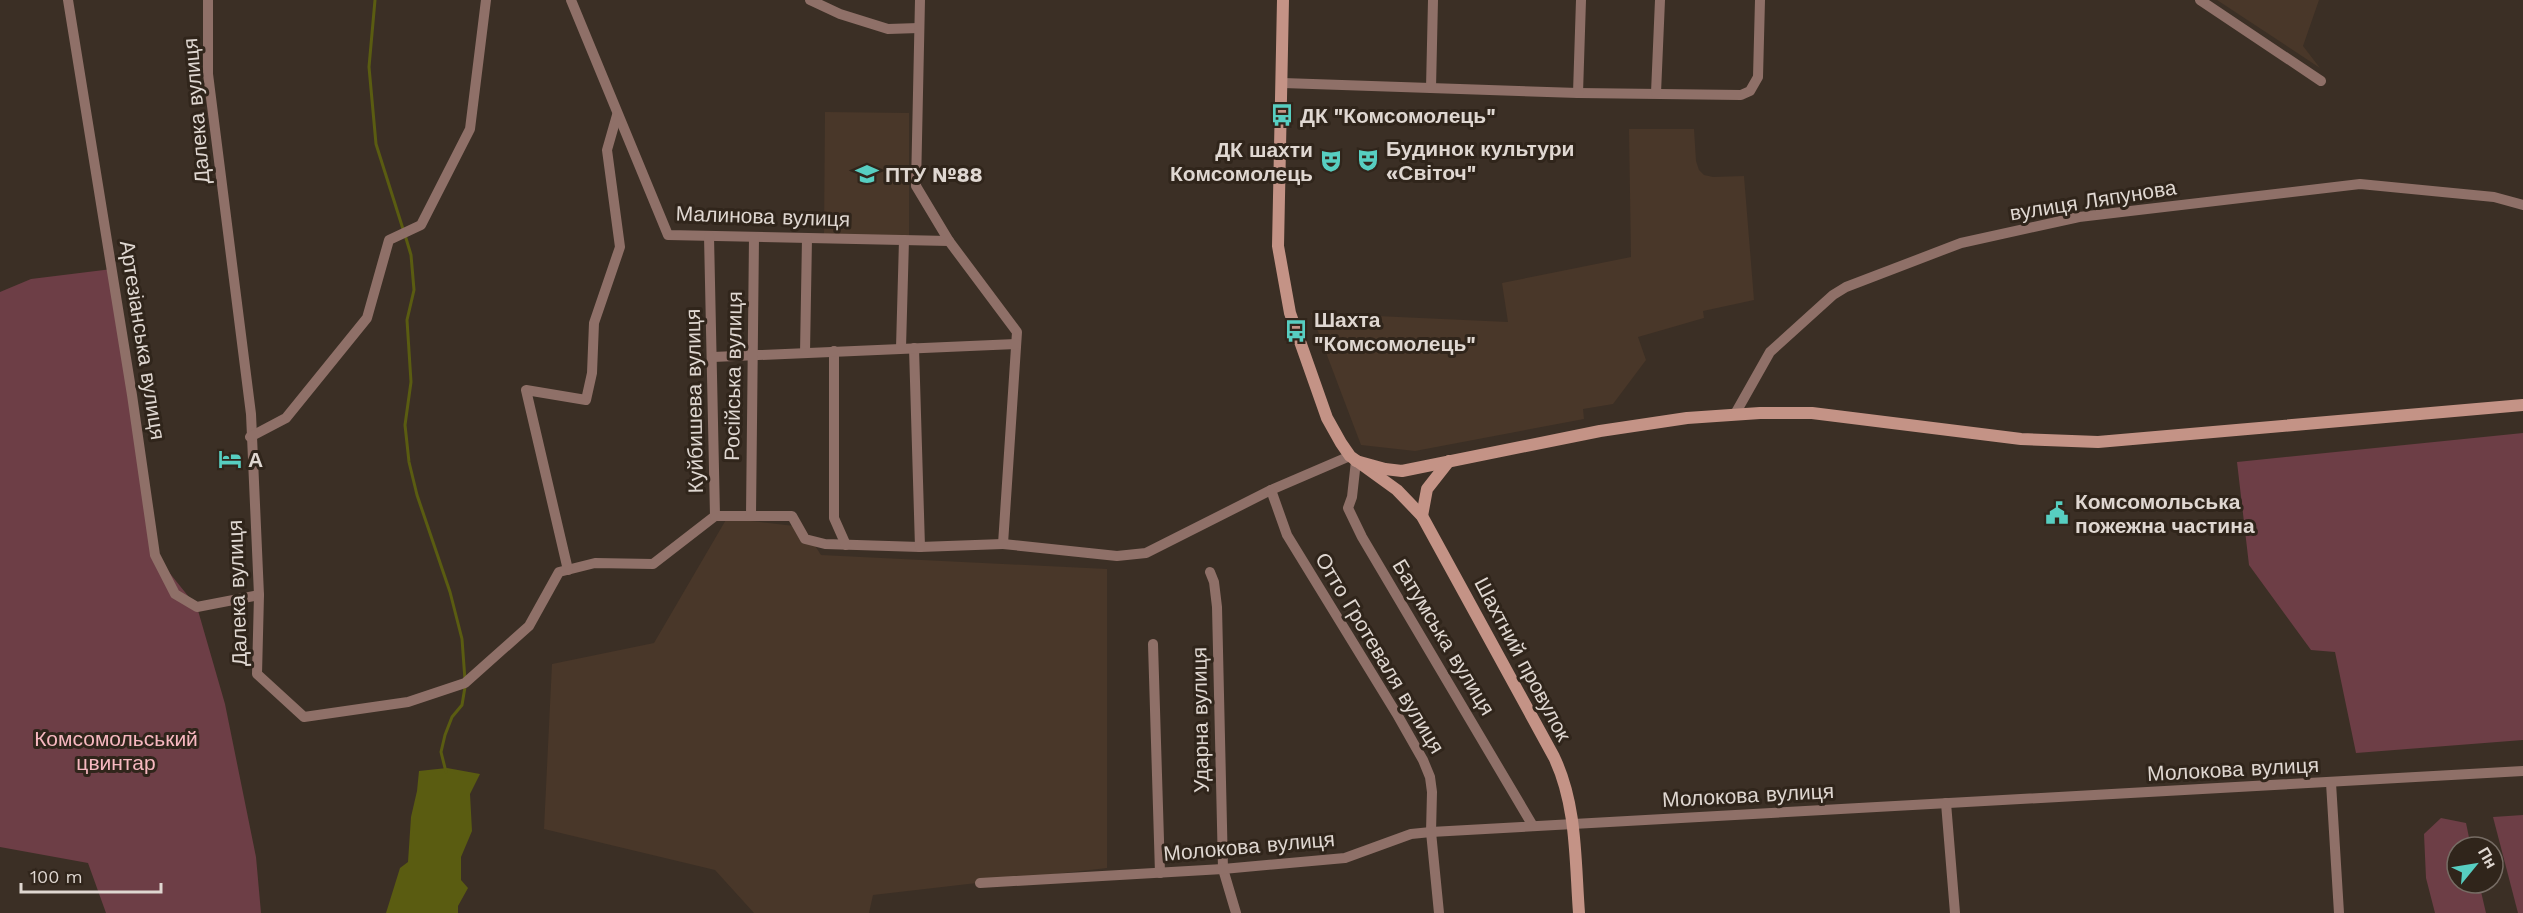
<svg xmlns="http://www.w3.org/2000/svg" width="2523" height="913" viewBox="0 0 2523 913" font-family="'Work Sans',sans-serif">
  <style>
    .built { fill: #493729 }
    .green { fill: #6d3e46 }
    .water { fill: #5a5c11 }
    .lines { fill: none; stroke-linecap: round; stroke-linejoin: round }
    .stream { stroke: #5a5c11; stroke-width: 3 }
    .street { stroke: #8f7068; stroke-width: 10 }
    .secondary { stroke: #c49386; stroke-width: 12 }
    .labels { text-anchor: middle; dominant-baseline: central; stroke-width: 6; stroke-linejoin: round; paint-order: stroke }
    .street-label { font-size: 21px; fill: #dfd7d1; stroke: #30251b }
    .poi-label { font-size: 21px; font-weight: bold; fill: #dfd7d1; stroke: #30251b; text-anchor: start }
    .park-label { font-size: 21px; fill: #f7b8c0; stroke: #30251b }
  </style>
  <rect width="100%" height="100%" fill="#3b2f25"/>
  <g class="built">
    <polygon points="2217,0 2319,0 2303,46 2320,68"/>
    <polygon points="825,112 909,113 909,236 824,235"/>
    <polygon points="1629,129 1694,129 1696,161 1699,170 1704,175 1713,177 1744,176 1754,300 1703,311 1704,318 1638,337 1646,360 1613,404 1583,409 1584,419 1415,451 1361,445 1311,313 1508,322 1502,283 1631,257"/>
    <polygon points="727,518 803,527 821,555 1107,569 1107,868 873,895 869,913 754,913 715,870 544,829 552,664 654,643"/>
  </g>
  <g class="green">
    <polygon points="112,269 155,555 197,607 225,704 256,857 261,913 106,913 88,863 0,847 0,292 31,279"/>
    <polygon points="2523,433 2523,740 2356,753 2335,652 2311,650 2249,565 2237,462"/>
    <polygon points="2523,815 2523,913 2518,913 2493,817"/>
    <polygon points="2441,818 2466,823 2471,847 2457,847 2457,883 2479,883 2486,913 2435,913 2426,878 2424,834"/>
  </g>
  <polygon class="water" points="447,768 480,774 470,794 472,831 461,857 461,880 468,888 458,906 458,913 386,913 400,868 408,862 411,817 417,791 419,771"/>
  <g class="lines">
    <g class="stream">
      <polyline points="375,0 369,67 376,144 403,229"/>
      <polyline points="405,235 411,255 414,290 407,320 411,382 405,425 409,462 417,495 450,592 462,639 465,680"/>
      <polyline points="446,772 441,752 445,735 452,717 462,705 465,687"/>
    </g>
    <g class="street">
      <polyline points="68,0 132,395 155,555 175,594 197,607 259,595"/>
      <polyline points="208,0 208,74 251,414 259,595 257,674 304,717 408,702 465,683 529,626 559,572 595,563 653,564 715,516"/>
      <polyline points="571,0 668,235 949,241"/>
      <polyline points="810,0 840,14 888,29 919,28"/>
      <polyline points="920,0 916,186 949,241 1017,332 1003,544 1117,556 1146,553 1271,490 1350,456"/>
      <polyline points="2200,0 2321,81"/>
      <polyline points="1283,83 1578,93 1741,95 1750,91 1758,77 1760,0"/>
      <polyline points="1431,88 1433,0"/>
      <polyline points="1578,93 1581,0"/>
      <polyline points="1656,93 1660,0"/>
      <polyline points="709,236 715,516 792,516 805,539 825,544 920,547 1003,544"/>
      <polyline points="901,348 904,240"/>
      <polyline points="914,348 920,547"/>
      <polyline points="834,351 834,518 846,545"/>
      <polyline points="805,353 807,238"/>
      <polyline points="713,357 1016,344"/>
      <polyline points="1735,414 1770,352 1833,295 1846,287 1961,243 2079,217 2360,184 2494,197 2523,205"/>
      <polyline points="250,437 286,418 367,318 389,240 421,225 470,129 486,0"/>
      <polyline points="1356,461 1352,497 1348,508 1362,537 1533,826"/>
      <polyline points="1271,490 1287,535 1398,716 1423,760 1430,777 1432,792 1431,832 1439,913"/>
      <polyline points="751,516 754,237"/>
      <polyline points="568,570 526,390 586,400 592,373 594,323 620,247 607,150 617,115"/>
      <polyline points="1210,572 1214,582 1217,607 1223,869 1236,913"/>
      <polyline points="1153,644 1160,873"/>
      <polyline points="2331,783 2339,913"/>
      <polyline points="1946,803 1955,913"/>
      <polyline points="980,883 1223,869 1345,858 1411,834 1431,832 2523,771"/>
    </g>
    <g class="secondary">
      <path d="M1283,0L1278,246L1290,313L1327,418L1341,443L1350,456L1397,490L1422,516L1554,757C1577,805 1575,860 1579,913"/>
      <polyline points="1356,461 1385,469 1402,471 1600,431 1687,418 1760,413 1812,413 2021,439 2098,442 2523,405"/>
      <polyline points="1422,516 1427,489 1449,461"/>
    </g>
  </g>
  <defs>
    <g id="bus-bare" transform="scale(1.8)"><path d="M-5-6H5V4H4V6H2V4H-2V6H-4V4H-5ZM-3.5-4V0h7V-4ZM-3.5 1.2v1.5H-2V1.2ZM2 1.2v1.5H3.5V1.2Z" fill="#57cec1" stroke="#30251b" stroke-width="2.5" paint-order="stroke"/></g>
    <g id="theatre-bare" transform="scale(1.8)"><path d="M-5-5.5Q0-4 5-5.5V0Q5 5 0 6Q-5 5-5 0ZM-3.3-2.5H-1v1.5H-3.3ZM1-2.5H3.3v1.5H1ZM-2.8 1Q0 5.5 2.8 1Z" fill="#57cec1" stroke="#30251b" stroke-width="2.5" paint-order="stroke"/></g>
    <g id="university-bare" transform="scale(1.8)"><path d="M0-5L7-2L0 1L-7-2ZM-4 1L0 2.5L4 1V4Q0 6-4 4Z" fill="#57cec1" stroke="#30251b" stroke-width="2.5" paint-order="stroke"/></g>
    <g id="hotel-bare" transform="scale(1.8)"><path d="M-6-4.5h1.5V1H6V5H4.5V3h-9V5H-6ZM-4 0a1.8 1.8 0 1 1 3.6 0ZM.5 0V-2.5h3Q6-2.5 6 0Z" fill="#57cec1" stroke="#30251b" stroke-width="2.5" paint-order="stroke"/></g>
    <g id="civic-bare" transform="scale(1.8)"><path d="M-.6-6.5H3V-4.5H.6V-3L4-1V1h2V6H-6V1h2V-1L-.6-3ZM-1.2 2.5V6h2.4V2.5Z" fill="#57cec1" stroke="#30251b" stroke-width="2.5" paint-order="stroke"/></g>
  </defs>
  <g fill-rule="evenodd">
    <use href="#bus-bare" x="1282" y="115"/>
    <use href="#theatre-bare" x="1368" y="160"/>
    <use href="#theatre-bare" x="1331" y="161"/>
    <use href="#university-bare" x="867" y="174"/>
    <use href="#bus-bare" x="1296" y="331"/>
    <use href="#hotel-bare" x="230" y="459"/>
    <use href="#civic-bare" x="2057" y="513"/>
  </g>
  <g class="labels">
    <g class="street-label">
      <text transform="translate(196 111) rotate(-95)">Далека вулиця</text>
      <text transform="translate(2093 200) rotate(-9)">вулиця Ляпунова</text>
      <text transform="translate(763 216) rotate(2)">Малинова вулиця</text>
      <text transform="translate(143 340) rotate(81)">Артезіанська вулиця</text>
      <text transform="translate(733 376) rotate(-89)">Російська вулиця</text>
      <text transform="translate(694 401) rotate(-91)">Куйбишева вулиця</text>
      <text transform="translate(237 593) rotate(-92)">Далека вулиця</text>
      <text transform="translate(1444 637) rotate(59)">Батумська вулиця</text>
      <text transform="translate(1380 653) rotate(59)">Отто Гротеваля вулиця</text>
      <text transform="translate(1523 659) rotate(62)">Шахтний провулок</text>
      <text transform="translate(1200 720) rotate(-91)">Ударна вулиця</text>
      <text transform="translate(2233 769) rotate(-3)">Молокова вулиця</text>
      <text transform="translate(1748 795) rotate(-3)">Молокова вулиця</text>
      <text transform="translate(1249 846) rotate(-5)">Молокова вулиця</text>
    </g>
    <g class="poi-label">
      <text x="1300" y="115">ДК "Комсомолець"</text>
      <text x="1386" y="148">Будинок культури<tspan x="1386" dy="24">«Світоч"</tspan></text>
      <text x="1313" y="149" text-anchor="end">ДК шахти<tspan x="1313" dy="24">Комсомолець</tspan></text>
      <text x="885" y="174">ПТУ №88</text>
      <text x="1314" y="319">Шахта<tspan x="1314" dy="24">"Комсомолець"</tspan></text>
      <text x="248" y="459">А</text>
      <text x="2075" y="501">Комсомольська<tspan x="2075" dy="24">пожежна частина</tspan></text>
    </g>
    <g class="park-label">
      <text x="116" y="738">Комсомольський<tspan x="116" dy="24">цвинтар</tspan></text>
    </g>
  </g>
  <g transform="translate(2475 865) rotate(60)"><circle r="28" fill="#30251b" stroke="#766c64" stroke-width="1.5"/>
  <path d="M0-4.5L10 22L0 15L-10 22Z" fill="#57cec1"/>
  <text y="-9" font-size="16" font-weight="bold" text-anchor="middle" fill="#dfd7d1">Пн</text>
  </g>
  <path d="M21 883v9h140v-9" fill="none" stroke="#dfd7d1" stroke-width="3"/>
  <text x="30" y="883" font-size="18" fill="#dfd7d1" stroke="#30251b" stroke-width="4.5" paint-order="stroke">100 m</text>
</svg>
